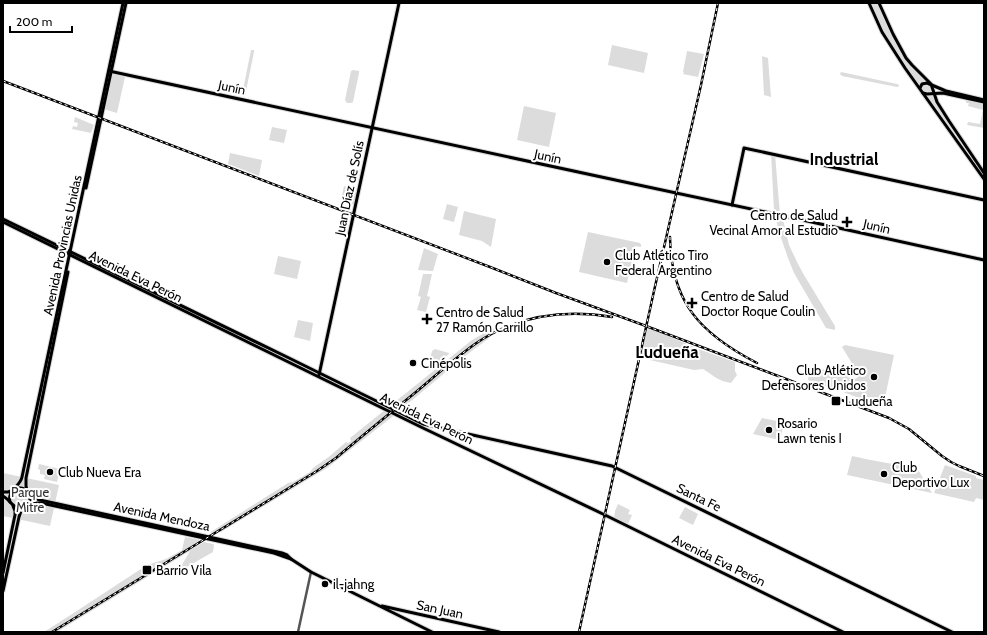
<svg xmlns="http://www.w3.org/2000/svg" width="987" height="635" viewBox="0 0 987 635" font-family="Cabin,sans-serif">
  <style>
    .green { fill: #dcdcdc }
    .lines { fill: none; stroke-linecap: round; stroke-linejoin: round }
    .major-casing { stroke: #dbdbdb; stroke-width: 5 }
    .minor { stroke: #555; stroke-width: 2.5 }
    .major { stroke: #000; stroke-width: 3 }
    .rail-casing { stroke: #000; stroke-width: 2.5 }
    .rail { stroke: #fff; stroke-width: 1; stroke-dasharray: 3; stroke-linecap: butt }
    .poi-dot { fill: #000; stroke: #fff; stroke-width: 1.5 }
    .labels { text-anchor: middle; dominant-baseline: central; stroke-width: 4; stroke-linejoin: round; paint-order: stroke }
    .street-label { font-size: 13px; fill: #000; stroke: #fff }
    .poi-label { font-size: 13px; fill: #000; stroke: #fff; text-anchor: start }
    .park-label { font-size: 13px; fill: #333; stroke: #fff }
    .district-label { font-size: 17px; font-weight: bold; fill: #000; stroke: #fff }
  </style>
  <rect width="100%" height="100%" fill="#fff"/>
  <g class="green">
    <polygon points="869,3 879,3 893,34 906,58 928,81 935,97 962,141 957,140 927,99 882,32"/>
    <polygon points="612,45 648,53 644,73 608,65"/>
    <polygon points="251,50 254,50 254,52 245,96 243,97 242,95"/>
    <polygon points="687,51 704,54 698,77 683,74 684,72 683,72"/>
    <polygon points="762,56 768,58 771,97 764,95"/>
    <polygon points="353,70 359,71 359,73 353,102 351,103 347,103 345,100 351,71"/>
    <polygon points="841,72 897,84 899,85 899,86 897,87 842,76 840,74"/>
    <polygon points="113,74 125,77 117,113 104,109 111,76"/>
    <polygon points="966,100 984,103 984,128 967,125 968,122 980,124 983,110 968,106 969,103 966,103"/>
    <polygon points="524,106 556,113 549,147 517,140"/>
    <polygon points="75,117 94,125 91,133 72,129 73,126 77,127 78,123 74,122"/>
    <polygon points="272,127 287,130 284,143 269,140"/>
    <polygon points="230,153 262,160 259,176 228,164"/>
    <polygon points="771,153 775,154 780,215 782,215 789,245 798,264 804,275 835,326 835,330 826,328 794,273 788,258 779,232 774,211"/>
    <polygon points="344,186 357,189 354,205 341,200"/>
    <polygon points="447,204 458,207 454,222 443,219"/>
    <polygon points="464,211 496,219 491,247 482,241 459,235"/>
    <polygon points="588,232 640,243 641,245 641,247 635,246 627,283 579,272"/>
    <polygon points="424,248 438,254 433,271 418,270"/>
    <polygon points="278,256 301,261 297,279 274,274"/>
    <polygon points="423,274 432,274 427,296 430,297 426,312 417,310 421,297 418,296"/>
    <polygon points="298,320 313,323 310,341 294,337"/>
    <polygon points="499,327 488,339 465,356 392,417 327,468 221,532 209,533 288,483 293,482 310,472 313,468 330,456 346,442 348,443 351,441 350,438 472,340 493,328"/>
    <path d="M647,327L701,350L735,362V371L737,375L731,383C718,381 714,376 703,369L694,370L641,358Z"/>
    <polygon points="845,345 894,355 883,407 835,389 808,380 810,367 848,374 848,377 855,379 857,378 858,376 858,373 842,347"/>
    <polygon points="435,349 449,353 449,354 429,371 428,369 432,351"/>
    <polygon points="762,418 782,422 780,427 783,427 780,440 753,434"/>
    <path d="M852,456C874,461 895,464 917,468L932,493L847,475Z"/>
    <polygon points="39,464 60,469 57,482 44,479 45,475 40,474 40,470 38,469"/>
    <polygon points="945,465 976,476 976,478 984,480 984,500 976,498 974,502 934,493"/>
    <polygon points="3,473 59,485 50,526 3,516"/>
    <polygon points="618,504 630,510 628,514 632,515 628,524 614,518 615,511"/>
    <polygon points="685,507 698,514 693,525 679,518"/>
    <polygon points="185,537 200,540 189,547 190,550 204,542 213,544 214,545 213,552 178,572 190,551 57,632 44,632 69,616 147,565 166,559 182,550"/>
  </g>
  <g class="lines">
    <g class="major-casing">
      <g id="major">
        <polyline points="869,3 882,32 905,68 984,179"/>
        <polyline points="879,3 893,34 906,58 912,65 931,84 937,102 949,121 984,173"/>
        <polyline points="109,71 620,181 807,221 984,260"/>
        <polyline points="920,88 922,84 927,83 946,91 984,100"/>
        <polyline points="923,93 927,94 943,93 984,102"/>
        <polyline points="86,188 126,3"/>
        <polyline points="732,205 744,148 984,200"/>
        <polyline points="3,219 289,358 423,424 612,466 952,632"/>
        <polyline points="3,222 423,428 605,515 843,632"/>
        <polyline points="319,375 399,3"/>
        <path d="M16,488C29,486 30,497 40,500L282,553L287,555L291,559L311,572L432,632"/>
        <polyline points="27,490 26,486 26,478 68,272"/>
        <polyline points="3,492 8,492 11,491"/>
        <path d="M3,496C11,500 16,515 27,505C30,502 31,498 30,494"/>
        <path d="M10,502C7,490 20,487 22,477L123,3"/>
        <polyline points="28,505 36,503 41,503 274,553 291,559"/>
        <polyline points="3,573 15,515 15,511 13,506"/>
        <polyline points="3,591 19,517 21,511 25,507"/>
        <polyline points="382,606 499,632"/>
      </g>
    </g>
    <polyline class="minor" points="298,632 311,572"/>
    <use href="#major" class="major"/>
    <g class="rail-casing">
      <g id="rail">
        <polyline points="3,81 490,267 556,293 646,326 889,418 909,429 942,456 951,462 959,466 984,476"/>
        <path d="M670,237C671,303 701,334 757,363"/>
        <path d="M52,632L317,471L336,458C362,436 389,414 416,392C435,376 454,359 475,344C516,316 563,309 612,317"/>
        <polyline points="579,632 654,291 701,85 718,3"/>
      </g>
    </g>
    <use href="#rail" class="rail"/>
  </g>
  <g class="poi-dot">
    <path d="M845 216h4v4h4v4h-4v4h-4v-4h-4v-4h4z"/>
    <circle cx="607" cy="262" r="4"/>
    <path d="M690 297h4v4h4v4h-4v4h-4v-4h-4v-4h4z"/>
    <path d="M425 313h4v4h4v4h-4v4h-4v-4h-4v-4h4z"/>
    <circle cx="413" cy="363" r="4"/>
    <circle cx="874" cy="377" r="4"/>
    <rect x="831" y="396" width="10" height="10" rx="2"/>
    <circle cx="769" cy="430" r="4"/>
    <circle cx="50" cy="472" r="4"/>
    <circle cx="884" cy="474" r="4"/>
    <rect x="142" y="565" width="10" height="10" rx="2"/>
    <circle cx="325" cy="584" r="4"/>
  </g>
  <g class="labels">
    <g class="street-label">
      <text transform="translate(232 87) rotate(12)">Junín</text>
      <text transform="translate(548 156) rotate(12)">Junín</text>
      <text transform="translate(349 188) rotate(-78)">Juan Díaz de Solís</text>
      <text transform="translate(877 226) rotate(13)">Junín</text>
      <text transform="translate(62 245) rotate(-78)">Avenida Provincias Unidas</text>
      <text transform="translate(136 276) rotate(26)">Avenida Eva Perón</text>
      <text transform="translate(427 418) rotate(26)">Avenida Eva Perón</text>
      <text transform="translate(699 497) rotate(26)">Santa Fe</text>
      <text transform="translate(162 516) rotate(12)">Avenida Mendoza</text>
      <text transform="translate(719 560) rotate(26)">Avenida Eva Perón</text>
      <text transform="translate(440 609) rotate(12)">San Juan</text>
    </g>
    <g class="poi-label">
      <text x="838" y="215" text-anchor="end">Centro de Salud<tspan x="838" dy="15">Vecinal Amor al Estudio</tspan></text>
      <text x="615" y="255">Club Atlético Tiro<tspan x="615" dy="15">Federal Argentino</tspan></text>
      <text x="701" y="296">Centro de Salud<tspan x="701" dy="15">Doctor Roque Coulin</tspan></text>
      <text x="436" y="312">Centro de Salud<tspan x="436" dy="15">27 Ramón Carrillo</tspan></text>
      <text x="421" y="363">Cinépolis</text>
      <text x="866" y="370" text-anchor="end">Club Atlético<tspan x="866" dy="15">Defensores Unidos</tspan></text>
      <text x="845" y="401">Ludueña</text>
      <text x="777" y="423">Rosario<tspan x="777" dy="15">Lawn tenis I</tspan></text>
      <text x="892" y="467">Club<tspan x="892" dy="15">Deportivo Lux</tspan></text>
      <text x="58" y="472">Club Nueva Era</text>
      <text x="156" y="570">Barrio Vila</text>
      <text x="333" y="584">il-jahng</text>
    </g>
    <g class="park-label">
      <text x="30" y="492">Parque<tspan x="30" dy="15">Mitre</tspan></text>
    </g>
    <g class="district-label">
      <text x="844" y="159">Industrial</text>
      <text x="667" y="352">Ludueña</text>
    </g>
  </g>
  <rect width="987" height="635" fill="none" stroke="#000000" stroke-width="8"/>
  <path d="M10 26v6h62v-6" fill="none" stroke="#000000" stroke-width="2"/>
  <text x="16" y="26" font-size="12" fill="#000000" stroke="#ffffff" stroke-width="3" paint-order="stroke">200 m</text>
</svg>
